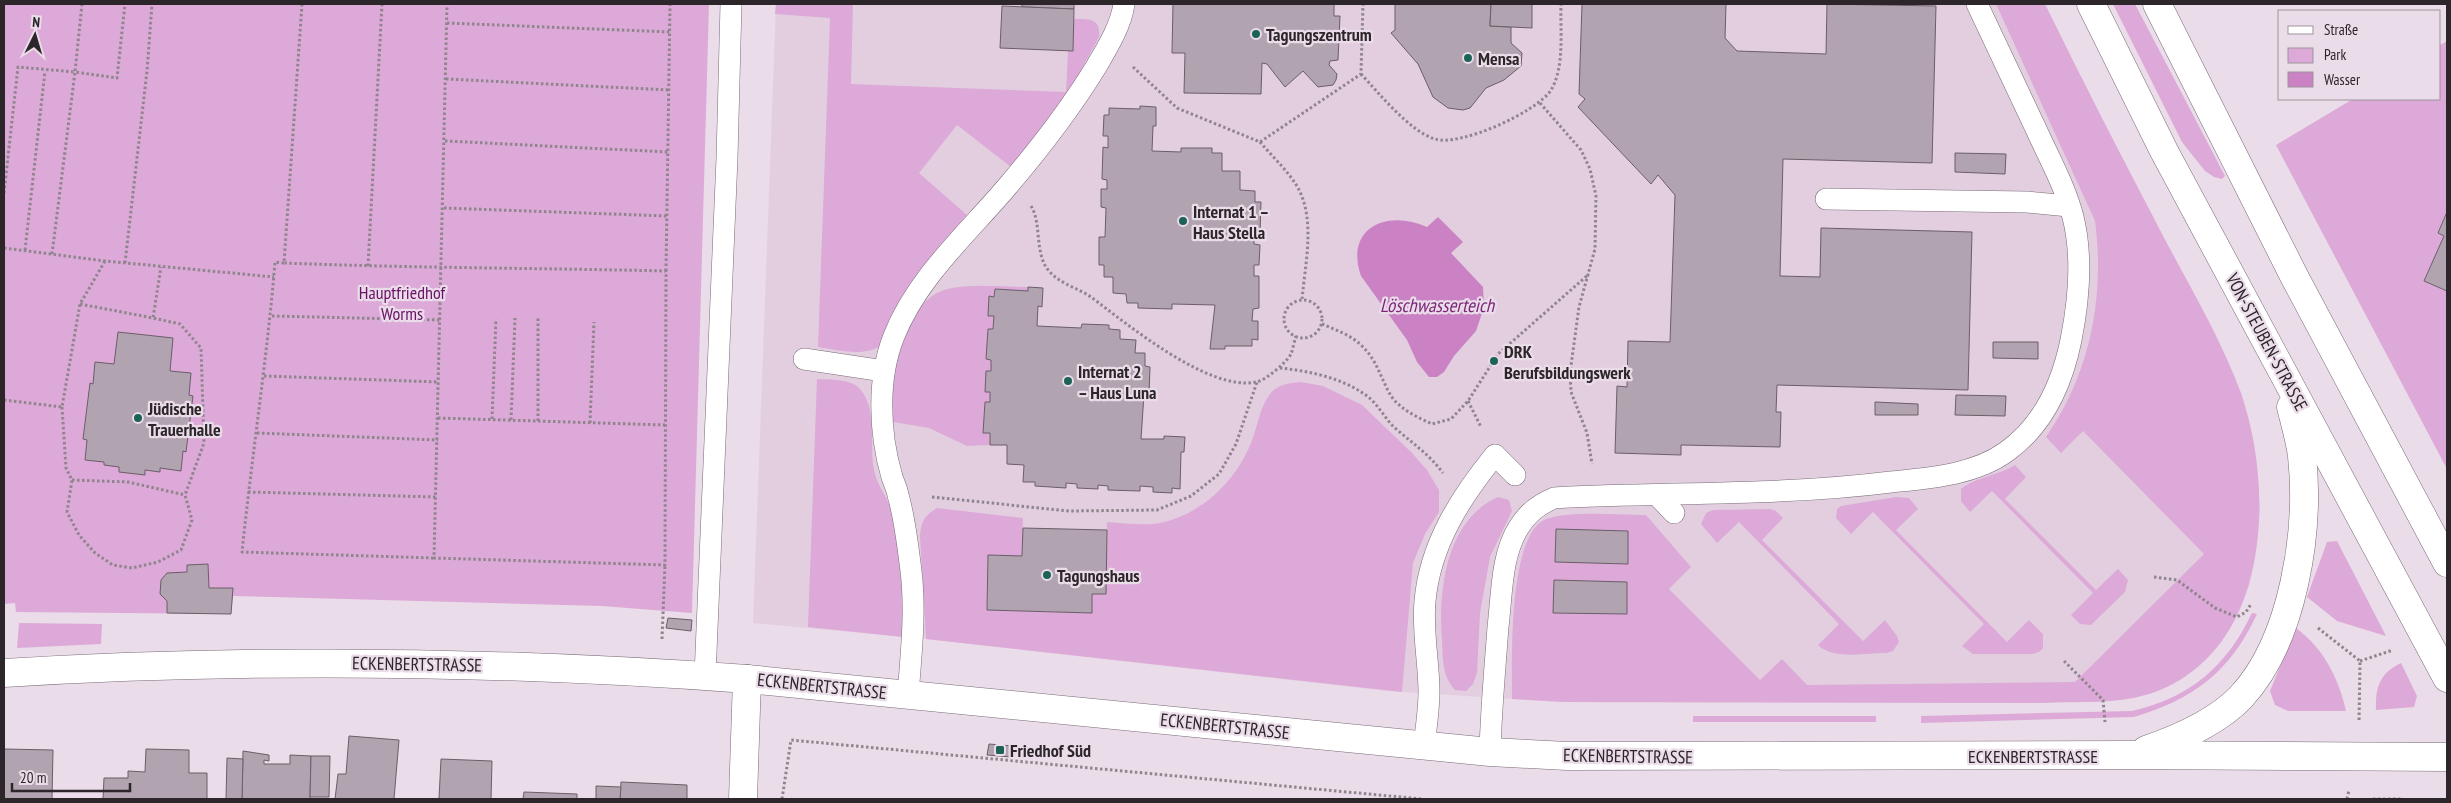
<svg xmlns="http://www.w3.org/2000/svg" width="2451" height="803" viewBox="0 0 2451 803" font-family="'PT Sans Narrow',sans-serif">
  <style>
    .built { fill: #e3cee0 }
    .green { fill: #dda9d8 }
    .water { fill: #ca82c4 }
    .building { fill: #b1a3af; stroke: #6b5e69 }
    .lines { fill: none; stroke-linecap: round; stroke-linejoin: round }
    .service-casing { stroke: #786b77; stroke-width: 22 }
    .minor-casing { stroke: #786b77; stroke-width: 29 }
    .tertiary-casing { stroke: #786b77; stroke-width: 29 }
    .path { stroke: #8f858d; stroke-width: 3; stroke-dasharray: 2.5 2.5; stroke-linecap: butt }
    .service { stroke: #fff; stroke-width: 21 }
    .minor { stroke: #fff; stroke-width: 28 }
    .tertiary { stroke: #fff; stroke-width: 28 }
    .poi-dot { fill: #1b6357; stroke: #eadce8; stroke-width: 2 }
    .labels { text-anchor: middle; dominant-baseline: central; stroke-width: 4.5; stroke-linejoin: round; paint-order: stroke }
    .poi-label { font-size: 18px; font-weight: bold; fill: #2c262b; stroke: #eadce8; text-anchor: start }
    .park-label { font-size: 18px; fill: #691167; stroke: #eadce8 }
    .street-label { font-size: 18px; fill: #2c262b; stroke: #eadce8 }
    .water-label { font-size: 19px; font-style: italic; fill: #7c2678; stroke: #eadce8 }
  </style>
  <rect width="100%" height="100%" fill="#eadce8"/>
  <polygon class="built" points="776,4 2044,4 2092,101 2212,328 2241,394 2254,445 2260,508 2250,584 2237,617 2221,643 2200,665 2177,682 2155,692 2114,700 2039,703 1564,702 1512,699 1388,691 926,639 753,623"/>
  <g class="green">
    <polygon points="4,4 709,4 692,613 602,606 233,596 231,614 16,612 15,603 4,604"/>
    <path d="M776,4H853L851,84L1066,92L1068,51H1072L1074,19C1089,19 1101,18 1099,37L1065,100L1011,167L957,125L919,173L967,215L951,233L881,346C862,357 838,350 818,347L830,18L775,14Z"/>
    <path d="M1996,4H2045C2083,82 2123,159 2163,236C2190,287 2221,339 2241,393C2275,492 2270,649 2155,692C2120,705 2077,701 2039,703L1564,702L1512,699C1512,662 1508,538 1544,520C1565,510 1621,515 1646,515L1691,567L1669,589L1760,680L1782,659L1807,685L2075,682L2204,554L2083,431L2061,453L2046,437C2090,373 2105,298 2095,221Z"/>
    <polygon points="2113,4 2135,4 2225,176 2222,179 2214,177 2205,171 2182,142"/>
    <polygon points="2447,41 2447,212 2438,233 2444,236 2424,281 2447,291 2447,469 2276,145 2353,99 2440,99 2440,45"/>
    <path d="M1028,287V291L995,289L994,297L989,296V316H994L993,329L988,330L986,359L991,360L990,402H985L983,433H990V445L967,446L929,428L893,422C893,405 892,386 894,368C899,340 916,297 947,289C972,283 1002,287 1028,287Z"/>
    <path d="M817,379C831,380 850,378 860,389C879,410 868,449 875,474C878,486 887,497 891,509C905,549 903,595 903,637L808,627Z"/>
    <path d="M1301,382L1323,386L1362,405L1411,452L1427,470L1439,490V512L1425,534L1413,563L1402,692L926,639L920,537C921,522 924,516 937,508L1023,518L1022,556L988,555L987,610L1091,613L1092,594H1106L1107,522C1124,523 1144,526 1160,523C1202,514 1235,482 1251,443C1257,429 1259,410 1268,397C1275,385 1288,383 1301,382Z"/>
    <path d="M2015,465L2026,477L2005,499L2096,590L2118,569L2128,580L2125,592L2091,625L2080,624L2071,615L2093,593L1992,491L1970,512L1961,501V489C1974,478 1999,475 2015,465Z"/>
    <path d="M1498,497L1509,500L1512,511L1490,557L1480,613L1477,673L1473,684L1466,691L1455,690C1442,676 1443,659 1442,640C1438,590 1446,520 1498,497Z"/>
    <polygon points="1896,497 1909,498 1918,509 1896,530 2007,642 2029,620 2043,634 2043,648 2039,652 2032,654 1973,654 1962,646 1984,624 1873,512 1851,534 1836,518 1837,509 1841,506"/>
    <path d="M1770,509L1776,511L1783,518L1762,540L1863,641L1885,620L1897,636L1899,642L1893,651L1886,653C1866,653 1833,660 1818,645L1839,624L1739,522L1717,543L1701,524L1706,513L1713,510Z"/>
    <polygon points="2337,541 2386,636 2337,621 2307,597 2327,542"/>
    <path d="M2252,613L2257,614C2230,672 2194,699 2134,717L1921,723V716L2132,711C2191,697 2226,667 2252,613Z"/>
    <polygon points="19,623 102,624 101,644 17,648"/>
    <path d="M2296,628C2324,649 2338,677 2346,711H2288L2275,705L2270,691Z"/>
    <path d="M2401,663L2417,696L2414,707L2376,710C2375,687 2380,673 2401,663Z"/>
    <rect x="1693" y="716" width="183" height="6"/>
  </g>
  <path class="water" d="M1438,217L1463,242L1451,253L1483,287L1484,307L1476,331L1454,356L1444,372L1437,377H1429L1417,362L1407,340L1361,276C1344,227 1388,209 1427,227Z"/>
  <g class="building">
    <polygon points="1022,4 1074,4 1074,9 1022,7"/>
    <polygon points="1173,4 1334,4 1334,16 1340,16 1338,60 1330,61 1329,65 1337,74 1336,80 1333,85 1318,87 1303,71 1285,87 1267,64 1262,63 1261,94 1184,93 1185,53 1172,53"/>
    <polygon points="1395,4 1491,4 1490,26 1511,27 1511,43 1522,53 1521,66 1504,80 1486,88 1470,108 1463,110 1448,108 1433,97 1418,64 1391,33 1395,30"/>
    <polygon points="1491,4 1532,4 1532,28 1490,26"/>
    <polygon points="1582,4 1726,4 1725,38 1737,51 1826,54 1827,4 1936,6 1932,163 1783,159 1780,276 1820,277 1821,228 1972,232 1968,390 1777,385 1776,412 1781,412 1780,447 1681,445 1681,455 1615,453 1617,386 1627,387 1628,341 1670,342 1675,195 1658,175 1651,184 1578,107 1585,99 1579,94"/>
    <polygon points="1002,6 1074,9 1073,51 1000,48"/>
    <polygon points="1140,106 1156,107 1156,126 1153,126 1152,151 1181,152 1181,148 1212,148 1212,153 1222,153 1222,171 1240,171 1240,190 1255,191 1255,202 1261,202 1260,234 1254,233 1254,244 1260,245 1259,265 1254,265 1254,276 1259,276 1259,308 1253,309 1252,321 1258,321 1258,340 1252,339 1252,346 1225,346 1225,349 1210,349 1215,305 1172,304 1172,309 1138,308 1138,303 1127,303 1126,294 1113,293 1113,277 1104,277 1104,265 1099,265 1099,237 1105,237 1106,208 1101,207 1101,189 1107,189 1107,180 1102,179 1103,147 1108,148 1108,136 1103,136 1104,115 1109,115 1109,108 1140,109"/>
    <polygon points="1955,153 2006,154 2005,174 1955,172"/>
    <polygon points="2447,212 2447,291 2424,281 2444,236 2438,233"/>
    <polygon points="1028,287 1043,288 1042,307 1038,306 1037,326 1081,328 1082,324 1109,325 1109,329 1120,330 1120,339 1136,340 1135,353 1145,353 1145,366 1150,367 1149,394 1144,394 1141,439 1164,439 1164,436 1185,437 1184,452 1181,452 1180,489 1172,488 1172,493 1153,492 1153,487 1140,486 1140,491 1108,490 1108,486 1098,485 1098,489 1077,488 1077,484 1066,483 1066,488 1035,486 1035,482 1023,482 1024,465 1007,464 1007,445 990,445 990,433 983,433 985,402 990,402 990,392 985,392 986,371 991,371 991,360 986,359 988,329 993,329 994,316 988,316 989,296 994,297 995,289 1028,291"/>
    <polygon points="118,332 173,338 170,371 191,373 189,395 193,396 186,452 183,451 181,471 160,468 160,472 145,470 145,475 119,472 119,467 104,465 104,462 85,460 87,440 83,439 90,383 93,384 95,362 114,364"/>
    <polygon points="1993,342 2038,342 2038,359 1993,358"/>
    <polygon points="1956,395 2006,396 2005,416 1955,415"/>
    <polygon points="1875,402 1918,404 1918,415 1875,415"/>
    <polygon points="1023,528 1107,530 1106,594 1092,594 1092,613 987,610 988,555 1022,556"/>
    <polygon points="1556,529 1628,531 1628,564 1555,562"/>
    <polygon points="208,564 209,588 233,588 231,614 167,613 167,601 160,594 161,580 167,573 187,572 187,565"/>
    <polygon points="1554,580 1627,582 1627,614 1553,613"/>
    <polygon points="668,618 692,620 691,631 666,628"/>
    <polygon points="349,736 399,740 394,799 335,799 338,774 346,774"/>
    <polygon points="989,744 1013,746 1012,757 987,755"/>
    <polygon points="4,749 53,750 52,799 4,799"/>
    <polygon points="146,749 189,750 189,773 207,773 207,799 103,799 104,778 128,778 128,771 145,772"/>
    <polygon points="243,751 269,755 269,761 264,760 264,764 290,764 290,755 311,756 310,799 242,799"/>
    <polygon points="311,756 330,756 329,797 310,797"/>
    <polygon points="227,758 243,759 242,799 226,799"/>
    <polygon points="441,759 492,761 491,799 439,799"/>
    <polygon points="621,782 687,785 687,799 620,799"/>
    <polygon points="596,786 621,787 620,799 596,799"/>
    <polygon points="524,792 577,794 577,799 523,799"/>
  </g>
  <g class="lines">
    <g class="service-casing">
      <g id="service">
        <polyline points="1826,199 2027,202 2069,206"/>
        <polyline points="804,359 884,371"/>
        <polyline points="1657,495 1674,513"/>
        <polyline points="705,676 727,158 731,4"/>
        <path d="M908,695C911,655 916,612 911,571C908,547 905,519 898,495C897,489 894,483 892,477C879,433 877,378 894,336C917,278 966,235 1006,188C1036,153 1072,106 1096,67C1107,48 1121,26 1124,4"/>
        <path d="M1424,746C1426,728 1429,710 1429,692C1429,662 1422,631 1425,601C1430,545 1460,498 1495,455L1515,475"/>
        <path d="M1490,752C1491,710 1495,668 1498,627C1502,594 1501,555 1519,527C1528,513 1538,505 1554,498C1666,492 1779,496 1891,482C1929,478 1974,475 2006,452C2043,426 2062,384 2071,340C2079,300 2083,257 2073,217C2065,186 2049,158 2036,129C2016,87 1997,46 1977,4"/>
      </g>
    </g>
    <g class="minor-casing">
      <polyline id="minor" points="743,799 747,679"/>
    </g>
    <g class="tertiary-casing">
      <g id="tertiary">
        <polyline points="2091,4 2164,151 2447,678"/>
        <polyline points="2157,4 2294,276 2447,563"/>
        <path d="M4,673C251,658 500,661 747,679L1490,752L1567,756L2130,755L2447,757"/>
        <path d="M2146,750C2178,739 2217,722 2241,697C2294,640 2310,530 2302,456C2300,440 2295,423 2291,407"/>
      </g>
    </g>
    <g class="path">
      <path d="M302,4L284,263C411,268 539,268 666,271L665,565L434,558L447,4"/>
      <polyline points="447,23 670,32"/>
      <polyline points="1133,67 1177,108 1260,142 1361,74 1363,4"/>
      <path d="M1361,74C1379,93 1409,131 1435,139C1460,147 1537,112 1551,90C1565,67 1560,30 1561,4"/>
      <polyline points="446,79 669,90"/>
      <polyline points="1540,103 1581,150 1590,169 1596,196 1595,249 1579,307 1570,373 1571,392 1587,433 1592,464"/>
      <polyline points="445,141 668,152"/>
      <path d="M1260,142C1271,155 1285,168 1295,183C1317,216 1305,263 1302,300"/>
      <polyline points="4,193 18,67 75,72 82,4"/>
      <path d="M1031,206C1042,223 1034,254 1049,271C1060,284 1078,288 1091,297C1127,324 1209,392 1256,382C1265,381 1287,362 1291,354C1293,349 1294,342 1296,336"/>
      <polyline points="444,208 667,216"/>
      <polyline points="4,248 105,261 274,277"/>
      <polyline points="25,250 45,71"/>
      <polyline points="52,254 75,72 117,78 125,4"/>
      <polyline points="125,263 147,71 152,4"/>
      <path d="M284,263L275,262C267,359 252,455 242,552L434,558"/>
      <polyline points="368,266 382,4"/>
      <polyline points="666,271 670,4"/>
      <circle cx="1303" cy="319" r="19"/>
      <polyline points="80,304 153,318 161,267"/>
      <polyline points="272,316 441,320"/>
      <path d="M1322,324C1336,330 1351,335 1362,346C1377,360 1381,379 1391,396C1401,410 1417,417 1432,424L1451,419L1468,401L1498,354L1589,274"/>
      <path d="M1280,368C1309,371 1343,378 1367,396C1378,404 1385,419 1395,428C1412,443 1429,454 1443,473"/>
      <polyline points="264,376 439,382"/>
      <polyline points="4,400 62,407 80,304 105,261"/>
      <polyline points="1468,401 1481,427"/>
      <polyline points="62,407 66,468 72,480 67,512 79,535 95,553 113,565 132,568 158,562 181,550 192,520 185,495 204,443 201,348 180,324 153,318"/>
      <polyline points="438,418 665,425"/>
      <polyline points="492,419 496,319"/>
      <polyline points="511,420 515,318"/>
      <polyline points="538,421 538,317"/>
      <polyline points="590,423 594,322"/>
      <polyline points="257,433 438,440"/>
      <polyline points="72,480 128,482 185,495"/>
      <polyline points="248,492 436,497"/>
      <polyline points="932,497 1069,511 1157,510 1191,496 1219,474 1236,444 1257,382"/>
      <polyline points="2154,577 2177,580 2215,608 2237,617 2246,612 2251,604"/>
      <polyline points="2318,628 2360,661 2359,722"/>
      <polyline points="662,639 665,565"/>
      <polyline points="2064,661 2103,700 2105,722"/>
      <polyline points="2360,661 2393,650"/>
      <polyline points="782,799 791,740 1422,799"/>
      <polyline points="2347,799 2349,790"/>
      <polyline points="2373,799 2403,799"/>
    </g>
    <use href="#service" class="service"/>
    <use href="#minor" class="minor"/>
    <use href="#tertiary" class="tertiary"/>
  </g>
  <g class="poi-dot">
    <circle cx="1256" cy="34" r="5"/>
    <circle cx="1468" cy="58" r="5"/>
    <circle cx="1183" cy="221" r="5"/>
    <circle cx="1494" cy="361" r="5"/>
    <circle cx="1068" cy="381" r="5"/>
    <circle cx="138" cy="418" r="5"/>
    <circle cx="1047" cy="575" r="5"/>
    <rect x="995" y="745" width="10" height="10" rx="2.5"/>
  </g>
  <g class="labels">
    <g class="poi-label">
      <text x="1266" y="34">Tagungszentrum</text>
      <text x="1478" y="58">Mensa</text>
      <text x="1193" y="211">Internat 1 –<tspan x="1193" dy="21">Haus Stella</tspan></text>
      <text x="1504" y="351">DRK<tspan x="1504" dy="21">Berufsbildungswerk</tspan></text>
      <text x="1078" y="371">Internat 2<tspan x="1078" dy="21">– Haus Luna</tspan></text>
      <text x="148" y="408">Jüdische<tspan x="148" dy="21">Trauerhalle</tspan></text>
      <text x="1057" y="575">Tagungshaus</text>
      <text x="1010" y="750">Friedhof Süd</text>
    </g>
    <g class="park-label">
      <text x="402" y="292">Hauptfriedhof<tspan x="402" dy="21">Worms</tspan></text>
    </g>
    <g class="street-label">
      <text transform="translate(2267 342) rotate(62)">VON-STEUBEN-STRASSE</text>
      <text transform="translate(417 664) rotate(1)">ECKENBERTSTRASSE</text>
      <text transform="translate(822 686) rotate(6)">ECKENBERTSTRASSE</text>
      <text transform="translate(1225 726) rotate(6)">ECKENBERTSTRASSE</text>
      <text transform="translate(1628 756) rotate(1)">ECKENBERTSTRASSE</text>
      <text x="2033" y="756">ECKENBERTSTRASSE</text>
    </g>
    <g class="water-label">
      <text x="1437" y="305">Löschwasserteich</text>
    </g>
  </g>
  <rect width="2451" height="803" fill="none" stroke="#2c262b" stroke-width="10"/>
  <rect x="2278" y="10" width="162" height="90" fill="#eadce8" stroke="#9e939c"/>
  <rect x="2288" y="26" width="25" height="8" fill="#ffffff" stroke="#9e939c"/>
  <text x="2324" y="35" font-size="15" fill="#2c262b">Straße</text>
  <rect x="2288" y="48" width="25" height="15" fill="#dda9d8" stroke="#9e939c"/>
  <text x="2324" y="60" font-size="15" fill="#2c262b">Park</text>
  <rect x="2288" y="72" width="25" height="15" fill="#ca82c4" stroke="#9e939c"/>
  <text x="2324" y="85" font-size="15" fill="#2c262b">Wasser</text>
  <g transform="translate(35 35) rotate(5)" stroke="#eadce8" stroke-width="4" paint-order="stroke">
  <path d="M0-4L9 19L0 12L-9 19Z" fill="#2c262b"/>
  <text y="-8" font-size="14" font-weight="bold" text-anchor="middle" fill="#2c262b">N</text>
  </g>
  <path d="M12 783v8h118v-8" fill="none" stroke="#2c262b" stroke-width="2.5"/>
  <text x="20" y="783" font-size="15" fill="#2c262b" stroke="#eadce8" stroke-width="4" paint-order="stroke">20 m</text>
</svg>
